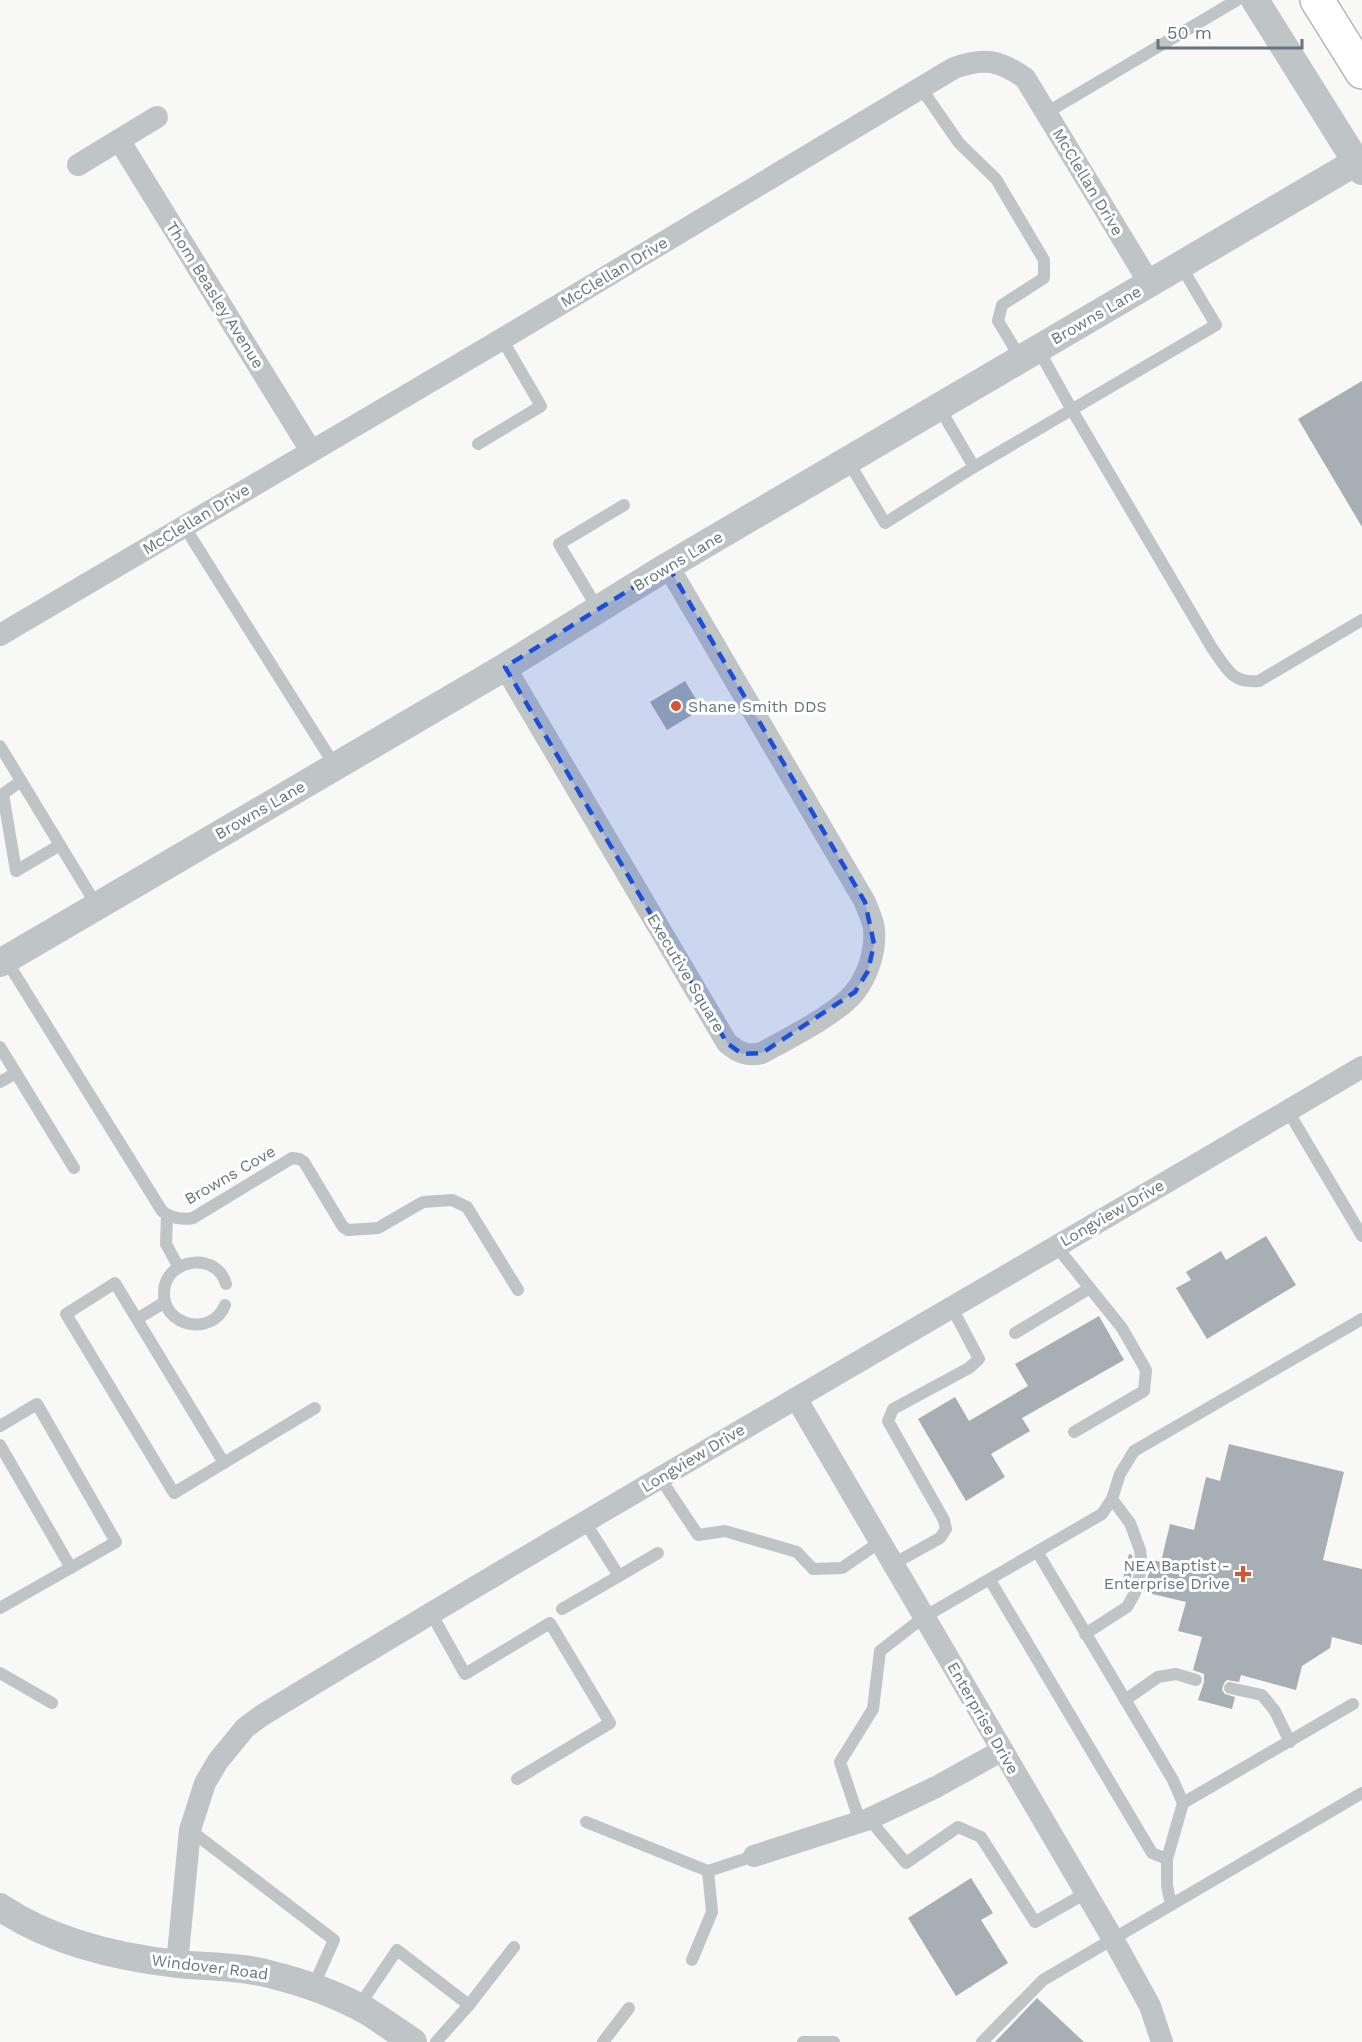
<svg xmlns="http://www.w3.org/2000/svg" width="1362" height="2042" viewBox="0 0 1362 2042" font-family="'Work Sans',sans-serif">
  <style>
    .building { fill: #a7afb4 }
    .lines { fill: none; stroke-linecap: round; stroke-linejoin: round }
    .motorway-casing { stroke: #b3b7ba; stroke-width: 36 }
    .service { stroke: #bfc4c7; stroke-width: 12 }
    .minor { stroke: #bfc4c7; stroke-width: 22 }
    .tertiary { stroke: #bfc4c7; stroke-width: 28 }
    .motorway { stroke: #fff; stroke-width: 33 }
    .marked { fill: #1d4ed8; fill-opacity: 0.2; stroke: #1d4ed8; stroke-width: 4.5; stroke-dasharray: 12 8; stroke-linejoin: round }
    .poi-dot { fill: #d65438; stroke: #fff; stroke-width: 2 }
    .labels { text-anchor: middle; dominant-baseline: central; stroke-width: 6; stroke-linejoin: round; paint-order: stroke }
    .street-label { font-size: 16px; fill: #65757e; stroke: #fff }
    .poi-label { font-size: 16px; fill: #65757e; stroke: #fff; text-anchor: start }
  </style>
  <rect width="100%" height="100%" fill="#f8f8f6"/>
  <g class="building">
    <polygon points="1362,381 1362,527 1298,419"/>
    <polygon points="685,681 702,709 667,730 650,702"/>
    <polygon points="1266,1236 1296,1285 1207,1339 1176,1288 1191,1280 1186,1272 1221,1251 1226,1260"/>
    <polygon points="1099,1316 1124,1360 1022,1418 1030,1431 991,1454 1005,1477 966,1501 918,1419 955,1397 969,1421 1028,1386 1015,1364"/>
    <polygon points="1229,1444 1344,1472 1323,1560 1362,1569 1362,1645 1332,1637 1330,1648 1302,1666 1296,1690 1241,1675 1239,1682 1227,1680 1224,1683 1222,1690 1225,1694 1235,1697 1232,1709 1198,1700 1204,1682 1204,1674 1193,1670 1202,1637 1178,1631 1186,1602 1144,1592 1150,1568 1149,1559 1161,1562 1170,1524 1194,1530 1206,1477 1220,1481"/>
    <polygon points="1129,1554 1132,1555 1134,1565 1128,1588 1121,1587"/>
    <polygon points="971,1878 993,1913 981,1920 1008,1963 956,1996 908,1918"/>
    <polygon points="1037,1998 1084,2042 995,2042"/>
  </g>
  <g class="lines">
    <g class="motorway-casing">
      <polyline id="motorway" points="1317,0 1362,72"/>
    </g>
    <g class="service">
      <polyline points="921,88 959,143 996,179 1044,260 1044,278 1002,305 998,321 1021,359"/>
      <polyline points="1046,113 1237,0"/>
      <path d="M1038,349L1072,410L1212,648C1227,669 1232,684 1259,681L1362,620"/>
      <polyline points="939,407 974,467"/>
      <polyline points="478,444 541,406 502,339"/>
      <polyline points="848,461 885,523 974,467 1216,325 1181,266"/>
      <polyline points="184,526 335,766"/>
      <polyline points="598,609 559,544 624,505"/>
      <polyline points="0,746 97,906"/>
      <polyline points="21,781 3,794 16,871 60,845"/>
      <path d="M6,960L162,1211C170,1218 183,1220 193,1218L292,1158L299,1159L304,1162L343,1227L348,1230L378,1228L423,1202L452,1200L467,1207L518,1290"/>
      <polyline points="0,1047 74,1168"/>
      <polyline points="0,1082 16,1073"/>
      <polyline points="1288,1111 1362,1236"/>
      <polyline points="167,1216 166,1244 178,1266"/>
      <polyline points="1056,1246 1122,1328 1146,1370 1144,1391 1074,1432"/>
      <path d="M225,1305C212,1338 162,1326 164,1292C165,1258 217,1251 226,1284"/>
      <polyline points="137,1319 165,1302"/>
      <polyline points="1015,1333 1090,1288"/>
      <polyline points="0,1426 37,1404 116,1542 0,1608"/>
      <polyline points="0,1445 71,1568"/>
      <polyline points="224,1463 115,1283 66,1314 174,1493 315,1408"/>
      <polyline points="660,1478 698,1535 725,1531 797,1552 813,1569 842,1568 880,1542"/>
      <polyline points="1038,1553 1173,1780 1183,1803 1167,1859 1167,1886 1171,1905"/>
      <polyline points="893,1564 940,1538 946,1529 944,1520 888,1421 893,1409 969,1368 979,1359 951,1306"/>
      <polyline points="619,1576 658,1553"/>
      <polyline points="990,1580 1152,1853 1167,1859"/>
      <polyline points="562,1609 619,1576 585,1522"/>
      <polyline points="431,1613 465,1674 550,1623 610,1723 517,1779"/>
      <polyline points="1085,1634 1127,1607 1135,1593 1142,1566 1140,1550 1130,1523 1112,1499"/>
      <polyline points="0,1673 52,1703"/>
      <polyline points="1230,1688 1262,1695 1275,1711 1290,1742"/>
      <polyline points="1125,1700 1158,1677 1176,1674 1196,1680"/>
      <polyline points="1183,1803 1353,1704"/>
      <polyline points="869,1819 906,1863 958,1827 981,1837 1035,1922 1086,1893"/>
      <polyline points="586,1822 708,1871 754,1856"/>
      <polyline points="860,1822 840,1762 873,1709 880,1651 924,1617 1102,1514 1112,1499 1120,1474 1134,1451 1362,1319"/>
      <polyline points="190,1830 334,1940 313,1987"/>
      <polyline points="692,1960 712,1912 708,1871"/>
      <polyline points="469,2005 514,1947"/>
      <polyline points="359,2006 397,1950 469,2005 436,2042"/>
      <polyline points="603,2042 629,2008"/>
      <polyline points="803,2042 834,2042"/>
      <polyline points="982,2042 1043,1980 1362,1793"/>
    </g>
    <g class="minor">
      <polyline points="119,140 311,451"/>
      <polyline points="78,165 157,117"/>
      <path d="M0,635L509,335L954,68C984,57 999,60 1025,78L1150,284"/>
      <path d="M505,667L727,1043C738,1052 747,1057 762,1053C787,1039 837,1014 854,993C868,976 876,950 874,929C873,920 868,911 865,902L668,566"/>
      <polyline points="796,1398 1113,1939 1150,2006 1162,2042"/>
      <polyline points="754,1856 869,1819 936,1787 1001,1751"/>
      <path d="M177,1964L190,1830L205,1783L218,1761L245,1728L261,1716C625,1494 996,1284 1362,1067"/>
    </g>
    <g class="tertiary">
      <polyline points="1255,0 1362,171"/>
      <polyline points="0,963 505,667 668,566 1356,162"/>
      <path d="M0,1907C52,1942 116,1957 178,1964C208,1967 239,1966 269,1974C302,1982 338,1995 367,2011C383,2021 398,2032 413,2042"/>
    </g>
    <use href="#motorway" class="motorway"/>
  </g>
  <path class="marked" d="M668,566L865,902L874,944L868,971L855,992L762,1053L742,1054L727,1043L505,667Z"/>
  <g class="poi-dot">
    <circle cx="676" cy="706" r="6"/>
    <path d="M1240 1565h6v6h6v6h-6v6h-6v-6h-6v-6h6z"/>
  </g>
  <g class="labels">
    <g class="street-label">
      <text transform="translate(1088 182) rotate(59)">McClellan Drive</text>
      <text transform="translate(614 272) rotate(-31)">McClellan Drive</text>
      <text transform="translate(215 295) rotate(58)">Thom Beasley Avenue</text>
      <text transform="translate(1096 315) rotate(-30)">Browns Lane</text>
      <text transform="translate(196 519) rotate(-31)">McClellan Drive</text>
      <text transform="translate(678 561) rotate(-31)">Browns Lane</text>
      <text transform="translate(260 810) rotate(-30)">Browns Lane</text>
      <text transform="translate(686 973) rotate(59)">Executive Square</text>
      <text transform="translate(230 1175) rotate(-30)">Browns Cove</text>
      <text transform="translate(1112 1213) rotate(-30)">Longview Drive</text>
      <text transform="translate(693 1458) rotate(-31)">Longview Drive</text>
      <text transform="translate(983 1718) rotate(60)">Enterprise Drive</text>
      <text transform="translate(210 1967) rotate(7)">Windover Road</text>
    </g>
    <g class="poi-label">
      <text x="688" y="706">Shane Smith DDS</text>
      <text x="1230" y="1565" text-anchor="end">NEA Baptist -<tspan x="1230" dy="18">Enterprise Drive</tspan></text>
    </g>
  </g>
  <path d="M1158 39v9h144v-9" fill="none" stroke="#65757e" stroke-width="3"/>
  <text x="1167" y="39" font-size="18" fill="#65757e" stroke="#ffffff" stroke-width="4.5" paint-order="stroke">50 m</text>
</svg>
